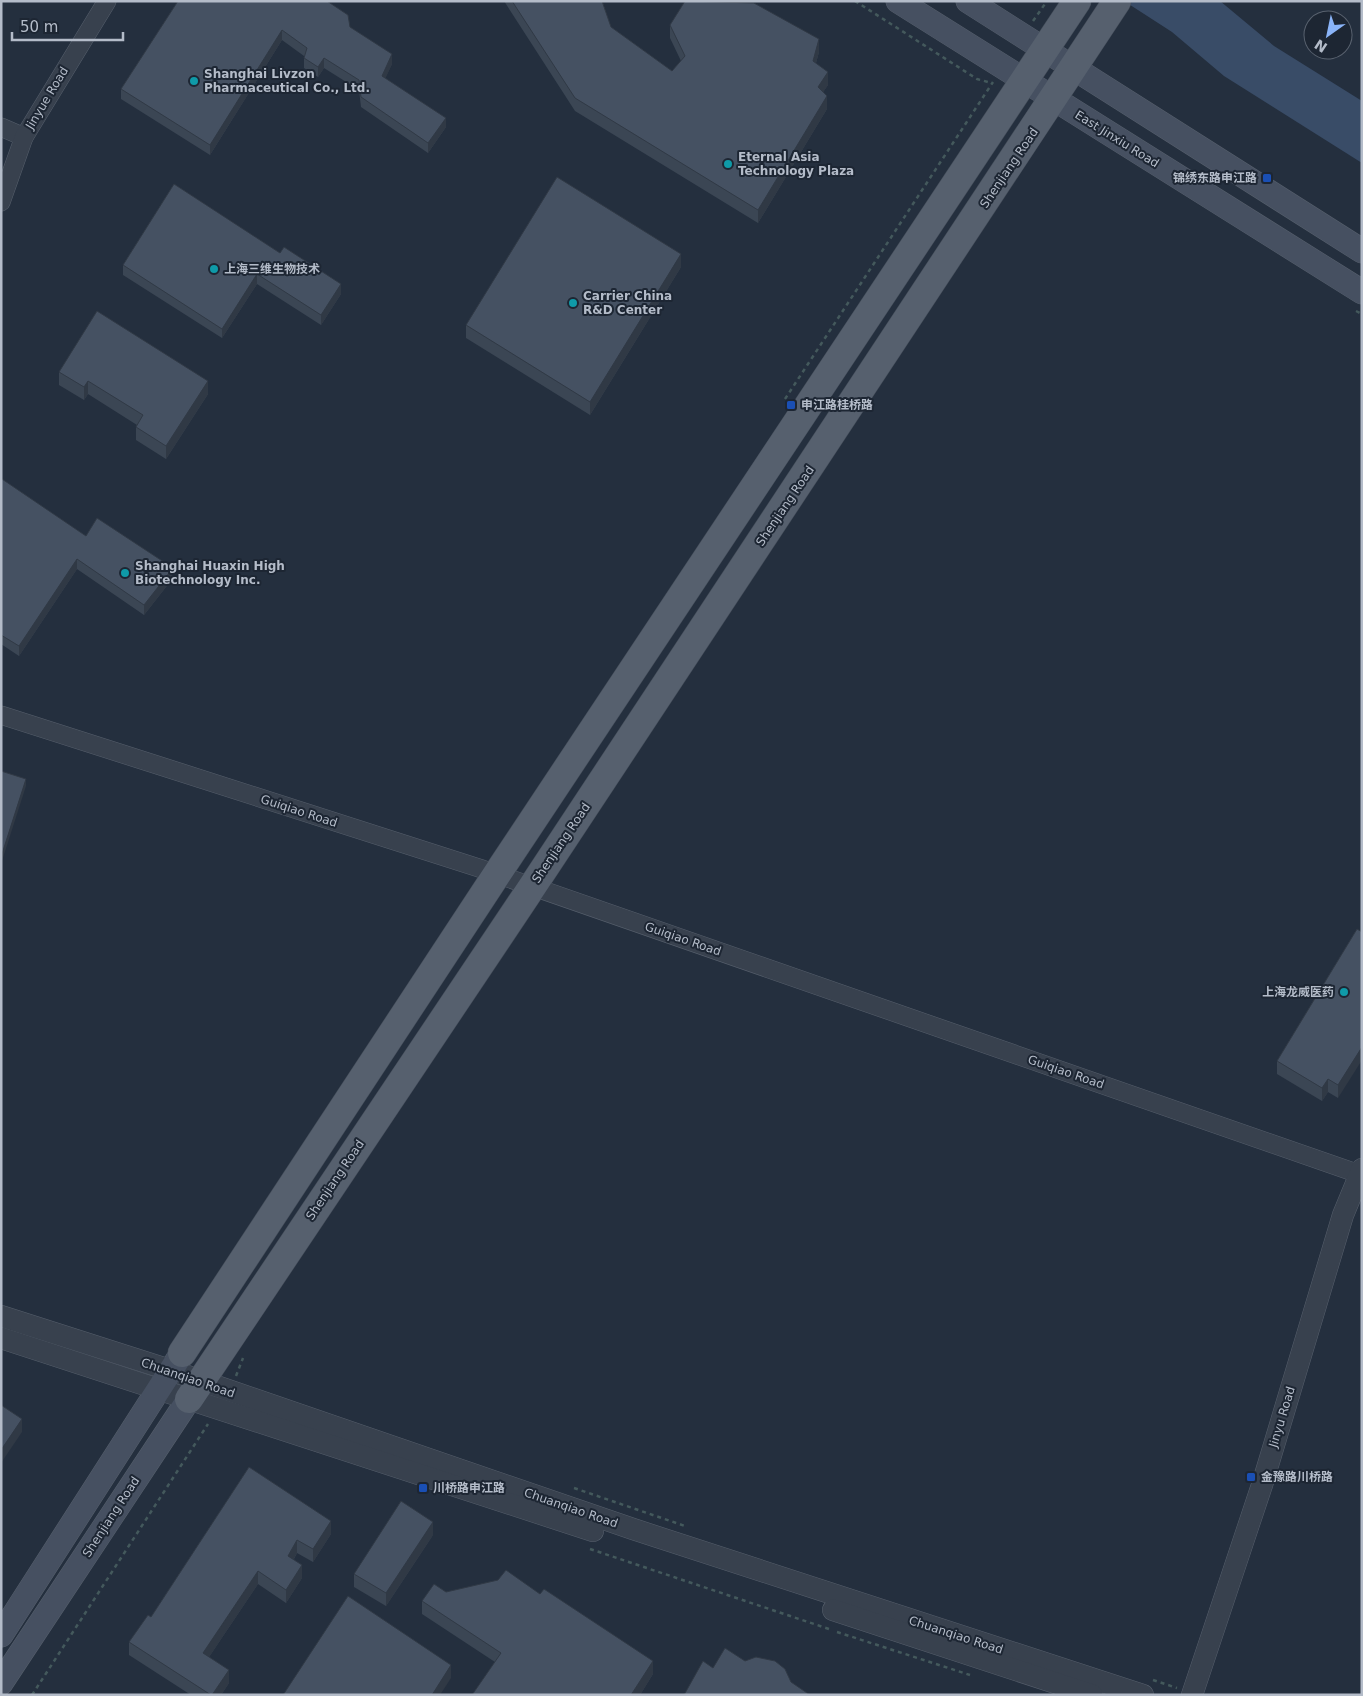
<svg xmlns="http://www.w3.org/2000/svg" width="1363" height="1696" viewBox="0 0 1363 1696" font-family="'DejaVu Sans','Noto Sans SC',sans-serif">
  <style>
    .water { fill: #394c67 }
    .lines { fill: none; stroke-linecap: round; stroke-linejoin: round }
    .minor-casing { stroke: #565f6c; stroke-width: 19 }
    .tertiary-casing { stroke: #565f6c; stroke-width: 22 }
    .secondary-casing { stroke: #565f6c; stroke-width: 25 }
    .primary-casing { stroke: #414a57; stroke-width: 29 }
    .path { stroke: #44595c; stroke-width: 2.5; stroke-dasharray: 4 4; stroke-linecap: butt }
    .minor { stroke: #38414e; stroke-width: 18 }
    .tertiary { stroke: #38414e; stroke-width: 21 }
    .secondary { stroke: #465061; stroke-width: 24 }
    .primary { stroke: #56606e; stroke-width: 28 }
    .wall { fill: #3b4654 }
    .shaded-wall { fill: #303945 }
    .building { fill: #455162; stroke: #303945 }
    .culture-dot { fill: #0f9aa8; stroke: #1d2633; stroke-width: 2 }
    .transit-dot { fill: #1a4fb4; stroke: #1d2633; stroke-width: 2 }
    .labels { text-anchor: middle; dominant-baseline: central; stroke-width: 4; stroke-linejoin: round; paint-order: stroke }
    .poi-label { font-size: 12px; font-weight: bold; fill: #b4bcc9; stroke: #1d2633; text-anchor: start }
    .street-label { font-size: 12px; fill: #b4bcc9; stroke: #1d2633 }
  </style>
  <rect width="100%" height="100%" fill="#242f3e"/>
  <polygon class="water" points="1124,1 1220,1 1274,46 1362,101 1362,163 1224,76 1172,32"/>
  <g class="lines">
    <g class="minor-casing">
      <g id="minor">
        <polyline points="1,127 24,137"/>
        <polyline points="1,202 24,137 107,1"/>
        <polyline points="1,715 479,868 1362,1175"/>
      </g>
    </g>
    <g class="tertiary-casing">
      <g id="tertiary">
        <polyline points="1,1316 170,1370 633,1529 1143,1695"/>
        <polyline points="1,1338 593,1531"/>
        <polyline points="833,1610 1092,1695"/>
        <polyline points="1192,1695 1262,1485 1343,1215 1362,1169"/>
      </g>
    </g>
    <g class="secondary-casing">
      <g id="secondary">
        <polyline points="898,1 1362,292"/>
        <polyline points="968,1 1362,251"/>
        <polyline points="1,1635 182,1353"/>
        <polyline points="1,1683 189,1399"/>
      </g>
    </g>
    <g class="primary-casing">
      <g id="primary">
        <polyline points="182,1353 497,874 1077,1"/>
        <polyline points="189,1399 532,887 1117,1"/>
      </g>
    </g>
    <g class="path">
      <polyline points="855,1 977,79 988,82"/>
      <polyline points="1033,21 1047,1"/>
      <polyline points="1356,311 1362,314"/>
      <polyline points="785,399 993,82"/>
      <polyline points="236,1376 243,1358"/>
      <polyline points="574,1488 685,1526"/>
      <polyline points="590,1549 829,1629"/>
      <polyline points="837,1632 970,1675"/>
      <polyline points="1153,1680 1177,1688"/>
      <polyline points="32,1695 208,1424"/>
    </g>
    <use href="#minor" class="minor"/>
    <use href="#tertiary" class="tertiary"/>
    <use href="#secondary" class="secondary"/>
    <use href="#primary" class="primary"/>
  </g>
  <g class="wall">
    <polygon points="178,1 350,27 392,64 385,78 446,127 428,153 361,107 359,90 324,68 318,77 304,68 304,56 282,40 210,155 121,99 121,89"/>
    <polygon points="504,1 602,1 611,27 672,71 681,61 670,38 670,25 819,52 816,63 828,85 823,92 827,109 758,223 575,111"/>
    <polygon points="174,184 341,294 321,325 257,284 222,338 123,275 123,265"/>
    <polygon points="681,267 590,415 466,338 466,325"/>
    <polygon points="59,372 208,394 166,459 136,440 136,427 137,425 88,394 84,400 59,385"/>
    <polygon points="1,480 86,536 173,578 144,615 77,569 19,656 1,644"/>
    <polygon points="1357,929 1338,1098 1328,1092 1322,1101 1277,1074 1277,1061"/>
    <polygon points="249,1467 331,1534 313,1562 297,1553 294,1559 302,1578 286,1603 258,1584 209,1657 229,1683 221,1695 191,1695 129,1655 129,1642 151,1617"/>
    <polygon points="433,1535 386,1606 354,1587 354,1574"/>
    <polygon points="446,1592 653,1674 640,1695 472,1695 495,1662 422,1614 422,1601"/>
  </g>
  <g class="shaded-wall">
    <polygon points="282,30 282,40 210,155 210,145"/>
    <polygon points="819,39 819,52 813,74 813,61"/>
    <polygon points="392,54 392,64 382,86 382,76"/>
    <polygon points="324,58 324,68 318,77 318,67"/>
    <polygon points="828,72 828,85 818,100 818,87"/>
    <polygon points="827,96 827,109 758,223 758,210"/>
    <polygon points="446,118 446,127 428,153 428,143"/>
    <polygon points="681,254 681,267 590,415 590,402"/>
    <polygon points="257,274 257,284 222,338 222,329"/>
    <polygon points="341,284 341,294 321,325 321,315"/>
    <polygon points="88,381 88,394 84,400 84,387"/>
    <polygon points="208,381 208,394 166,459 166,446"/>
    <polygon points="77,559 77,569 19,656 19,646"/>
    <polygon points="173,568 173,578 144,615 144,605"/>
    <polygon points="26,779 26,786 1,864 1,857"/>
    <polygon points="1362,1047 1362,1060 1338,1098 1338,1085"/>
    <polygon points="1328,1079 1328,1092 1322,1101 1322,1088"/>
    <polygon points="22,1419 22,1432 1,1463 1,1450"/>
    <polygon points="331,1521 331,1534 313,1562 313,1549"/>
    <polygon points="433,1522 433,1535 386,1606 386,1593"/>
    <polygon points="297,1540 297,1553 288,1569 288,1556"/>
    <polygon points="302,1565 302,1578 286,1603 286,1590"/>
    <polygon points="258,1571 258,1584 203,1666 203,1653"/>
    <polygon points="653,1661 653,1674 640,1695 631,1695"/>
    <polygon points="451,1665 451,1678 440,1695 432,1695"/>
    <polygon points="229,1670 229,1683 221,1695 212,1695"/>
  </g>
  <g class="building">
    <polygon points="178,1 327,1 348,15 350,27 392,54 382,76 446,118 428,143 361,97 359,80 324,58 318,67 304,58 307,48 282,30 210,145 121,89"/>
    <polygon points="512,1 602,1 611,27 672,71 685,56 670,25 685,1 754,3 819,39 813,61 828,72 818,87 827,96 758,210 575,98"/>
    <polygon points="557,177 681,254 590,402 466,325"/>
    <polygon points="174,184 280,253 284,247 341,284 321,315 257,274 222,329 123,265"/>
    <polygon points="97,311 208,381 166,446 136,427 143,415 88,381 84,387 59,372"/>
    <polygon points="2,479 86,536 97,518 173,568 144,605 77,559 19,646 1,635 1,480"/>
    <polygon points="1,771 26,779 1,857"/>
    <polygon points="1357,929 1362,932 1362,1047 1338,1085 1328,1079 1322,1088 1277,1061"/>
    <polygon points="1,1405 22,1419 1,1450"/>
    <polygon points="249,1467 331,1521 313,1549 297,1540 288,1556 302,1565 286,1590 258,1571 203,1653 229,1670 212,1695 211,1695 129,1642 148,1615 151,1617"/>
    <polygon points="401,1501 433,1522 386,1593 354,1574"/>
    <polygon points="506,1570 540,1594 544,1589 653,1661 631,1695 472,1695 501,1653 422,1601 434,1584 446,1592 498,1580"/>
    <polygon points="348,1596 451,1665 432,1695 283,1695"/>
    <polygon points="725,1648 745,1661 756,1657 775,1661 785,1669 791,1682 810,1695 684,1695 703,1661 713,1668"/>
  </g>
  <g class="culture-dot">
    <circle cx="194" cy="81" r="5"/>
    <circle cx="728" cy="164" r="5"/>
    <circle cx="214" cy="269" r="5"/>
    <circle cx="573" cy="303" r="5"/>
    <circle cx="125" cy="573" r="5"/>
    <circle cx="1344" cy="992" r="5"/>
  </g>
  <g class="transit-dot">
    <rect x="1262" y="173" width="10" height="10" rx="2.5"/>
    <rect x="786" y="400" width="10" height="10" rx="2.5"/>
    <rect x="1246" y="1472" width="10" height="10" rx="2.5"/>
    <rect x="418" y="1483" width="10" height="10" rx="2.5"/>
  </g>
  <g class="labels">
    <g class="poi-label">
      <text x="204" y="74">Shanghai Livzon<tspan x="204" dy="14">Pharmaceutical Co., Ltd.</tspan></text>
      <text x="738" y="157">Eternal Asia<tspan x="738" dy="14">Technology Plaza</tspan></text>
      <text x="1257" y="178" text-anchor="end">锦绣东路申江路</text>
      <text x="224" y="269">上海三维生物技术</text>
      <text x="583" y="296">Carrier China<tspan x="583" dy="14">R&amp;D Center</tspan></text>
      <text x="801" y="405">申江路桂桥路</text>
      <text x="135" y="566">Shanghai Huaxin High<tspan x="135" dy="14">Biotechnology Inc.</tspan></text>
      <text x="1334" y="992" text-anchor="end">上海龙威医药</text>
      <text x="1261" y="1477">金豫路川桥路</text>
      <text x="433" y="1488">川桥路申江路</text>
    </g>
    <g class="street-label">
      <text transform="translate(47 98) rotate(-59)">Jinyue Road</text>
      <text transform="translate(1117 139) rotate(32)">East Jinxiu Road</text>
      <text transform="translate(1009 168) rotate(-56)">Shenjiang Road</text>
      <text transform="translate(785 506) rotate(-56)">Shenjiang Road</text>
      <text transform="translate(299 811) rotate(18)">Guiqiao Road</text>
      <text transform="translate(561 843) rotate(-56)">Shenjiang Road</text>
      <text transform="translate(683 939) rotate(19)">Guiqiao Road</text>
      <text transform="translate(1066 1072) rotate(19)">Guiqiao Road</text>
      <text transform="translate(335 1180) rotate(-56)">Shenjiang Road</text>
      <text transform="translate(188 1378) rotate(19)">Chuanqiao Road</text>
      <text transform="translate(1282 1417) rotate(-73)">Jinyu Road</text>
      <text transform="translate(571 1508) rotate(19)">Chuanqiao Road</text>
      <text transform="translate(111 1517) rotate(-57)">Shenjiang Road</text>
      <text transform="translate(956 1635) rotate(18)">Chuanqiao Road</text>
    </g>
  </g>
  <rect width="1363" height="1696" fill="none" stroke="#b4bcc9" stroke-width="5"/>
  <g transform="translate(1328 35) rotate(213)"><circle r="24" fill="#1d2633" stroke="#59626f"/>
  <path d="M0-4L9 19L0 12L-9 19Z" fill="#8ab4f8"/>
  <text y="-8" font-size="14" font-weight="bold" text-anchor="middle" fill="#b4bcc9">N</text>
  </g>
  <path d="M12 32v8h111v-8" fill="none" stroke="#b4bcc9" stroke-width="2.5"/>
  <text x="20" y="32" font-size="15" fill="#b4bcc9" stroke="#1d2633" stroke-width="4" paint-order="stroke">50 m</text>
</svg>
